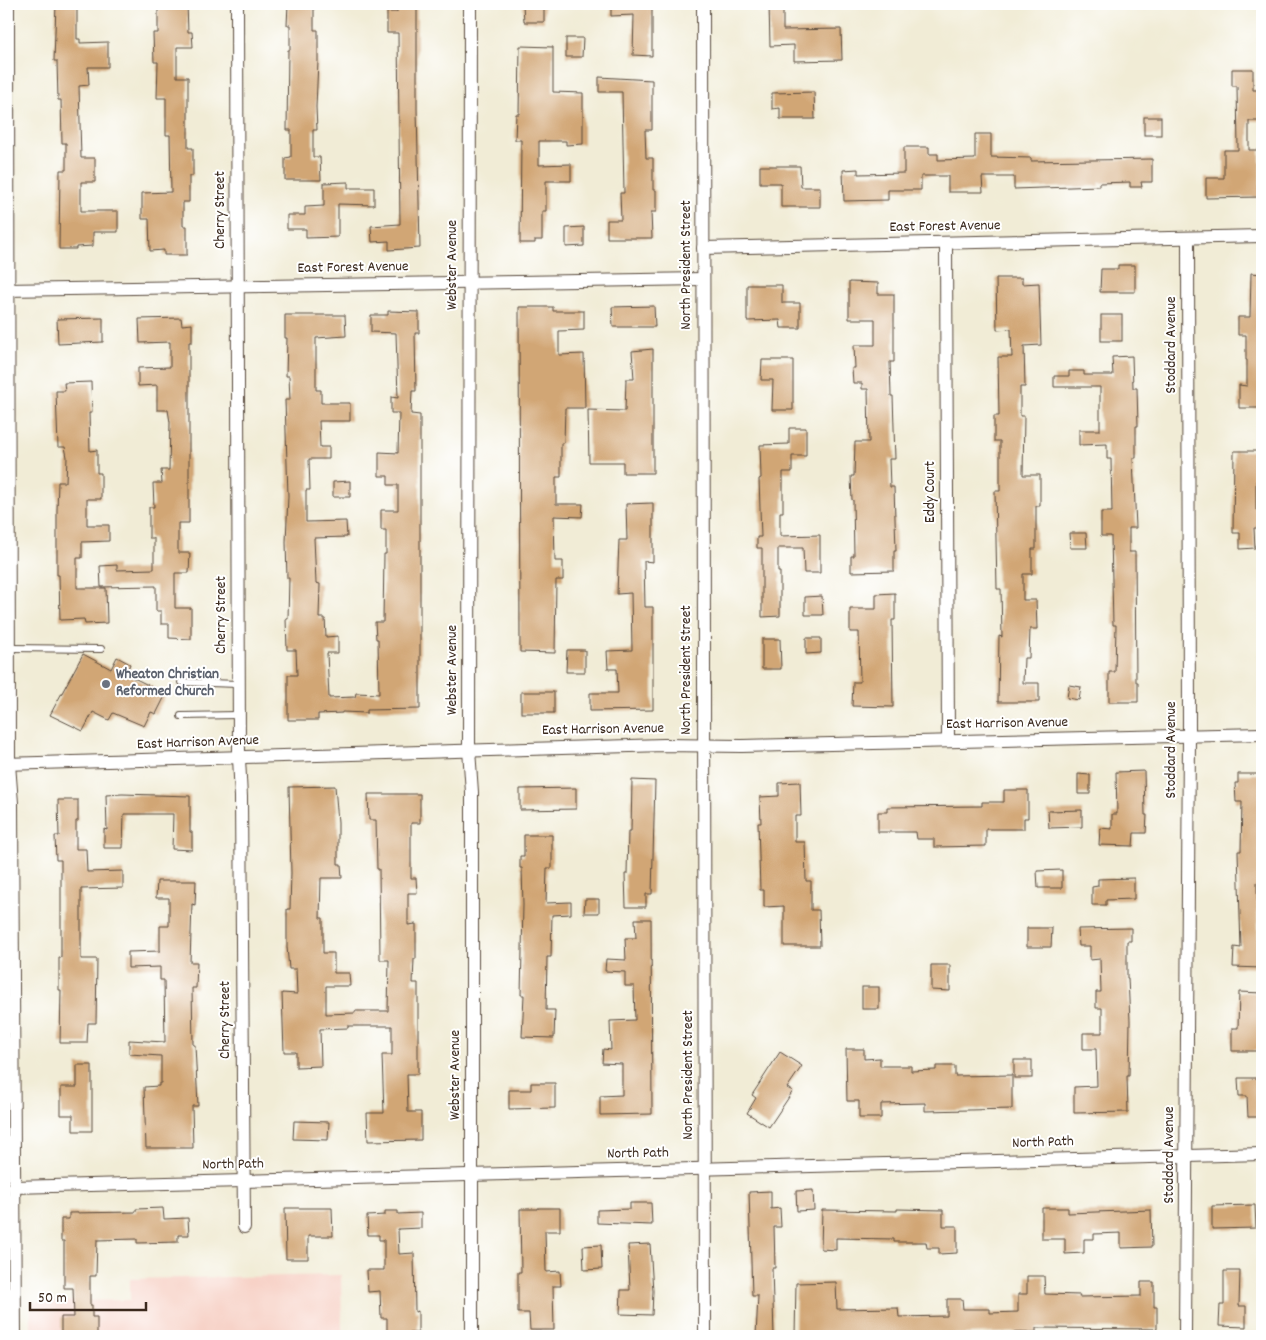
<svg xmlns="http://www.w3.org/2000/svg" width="1266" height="1340" viewBox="0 0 1266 1340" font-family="Dekko,sans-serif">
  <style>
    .built { fill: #f7d1c6 }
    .building { fill: #d1a674 }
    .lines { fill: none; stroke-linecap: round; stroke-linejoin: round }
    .lane-casing { stroke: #56473a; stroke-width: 8 }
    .street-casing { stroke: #56473a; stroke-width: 14 }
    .lane { stroke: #fff; stroke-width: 6 }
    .street { stroke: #fff; stroke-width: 12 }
    .worship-dot { fill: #6b7280; stroke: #fff; stroke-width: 2 }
    .labels { text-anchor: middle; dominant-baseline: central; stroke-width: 4; stroke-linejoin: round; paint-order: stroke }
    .street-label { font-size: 15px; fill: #3b2a1e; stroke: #fff }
    .worship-label { font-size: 15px; font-weight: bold; fill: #5b616d; stroke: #fff; text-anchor: start }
  </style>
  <rect width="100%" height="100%" fill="#fff"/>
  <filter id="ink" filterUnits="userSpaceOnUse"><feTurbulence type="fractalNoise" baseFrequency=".02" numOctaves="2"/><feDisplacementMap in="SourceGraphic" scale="10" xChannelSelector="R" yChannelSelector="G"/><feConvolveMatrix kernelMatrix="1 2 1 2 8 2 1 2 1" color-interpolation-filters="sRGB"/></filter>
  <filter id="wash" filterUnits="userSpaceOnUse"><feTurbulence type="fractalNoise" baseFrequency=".0096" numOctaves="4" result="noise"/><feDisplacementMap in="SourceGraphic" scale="20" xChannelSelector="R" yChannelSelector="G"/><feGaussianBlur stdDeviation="1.12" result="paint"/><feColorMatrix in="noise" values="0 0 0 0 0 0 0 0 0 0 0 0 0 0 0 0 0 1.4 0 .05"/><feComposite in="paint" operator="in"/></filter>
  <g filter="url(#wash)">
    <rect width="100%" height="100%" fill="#f1ecd6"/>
    <polygon class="built" points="341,1275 342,1336 31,1336 31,1302 130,1300 130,1279"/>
    <g id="blocks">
      <g class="building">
        <polygon points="56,4 77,4 77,39 80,39 80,43 108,42 108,67 88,67 89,85 79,86 81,158 95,158 95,182 81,182 81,211 118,211 118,232 93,232 93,246 76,247 76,249 59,249 60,170 66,170 66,143 62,143 61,100 58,100 57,61 54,61"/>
        <polygon points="158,4 187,4 188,32 192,32 193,47 177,47 177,77 188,77 188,148 193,148 193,176 189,176 189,202 183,202 183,226 187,226 187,255 164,255 164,250 150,251 149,219 142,219 142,193 171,192 170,135 166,135 166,98 157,98 158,62 154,62 153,33 158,33"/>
        <polygon points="288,4 314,4 314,30 318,30 318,61 316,107 317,130 313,130 313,157 320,157 321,180 285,180 285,158 291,157 291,130 287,130 288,50 290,50 290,25 287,25"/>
        <polygon points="397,4 417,4 417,109 420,248 389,250 389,241 372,242 371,226 400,224 398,33 387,33 387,12 397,12"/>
        <polygon points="523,4 544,4 544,22 524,22"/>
        <polygon points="611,4 652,4 652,56 633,55 634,15 611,16"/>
        <polygon points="769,4 783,4 783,30 841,29 842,60 794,61 794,45 770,46"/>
        <polygon points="566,38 583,38 582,57 566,57"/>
        <polygon points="520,46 553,47 553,92 583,93 583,144 566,145 566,141 539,141 539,165 571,164 571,181 546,181 546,211 542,211 542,240 535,240 535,243 520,243 521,140 515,140 516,114 519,114"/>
        <polygon points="1232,69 1253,69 1253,90 1260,90 1260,121 1249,121 1249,150 1260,150 1260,197 1206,198 1206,178 1224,178 1224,150 1238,150 1237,86 1232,86"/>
        <polygon points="599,77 652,80 652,130 645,130 646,158 653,158 653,190 656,190 656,212 651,212 652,238 607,238 607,220 621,220 620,193 624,193 622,92 599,92"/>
        <polygon points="814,92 815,119 780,119 780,108 772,109 772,93"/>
        <rect x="1144" y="117" width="17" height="18"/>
        <polygon points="975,134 991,134 991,157 1031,158 1031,161 1152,159 1152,182 1141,182 1142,187 1130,187 1130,182 1099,183 1099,186 1014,189 1014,177 982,177 983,192 948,192 948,176 921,176 921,190 888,190 888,200 844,201 843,170 858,169 858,174 904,173 904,147 929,147 929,154 938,154 938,160 975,159"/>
        <polygon points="760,166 800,166 801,187 820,187 820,207 781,207 781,183 760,183"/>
        <polygon points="348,182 348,188 374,188 374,205 338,204 338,237 306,238 306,229 287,229 287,215 305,215 305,207 324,206 324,183"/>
        <polygon points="584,227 584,246 566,247 566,228"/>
        <polygon points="1118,265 1135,265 1135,292 1100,292 1101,269 1118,269"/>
        <polygon points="1251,273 1262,274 1262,408 1239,408 1239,385 1247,386 1247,360 1246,360 1246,335 1238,335 1238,317 1250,317"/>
        <polygon points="996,278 1022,278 1022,284 1039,283 1041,345 1024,346 1025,387 1020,387 1020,416 1024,416 1023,475 1040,475 1040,506 1036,506 1036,549 1032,549 1032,574 1023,574 1023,600 1036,600 1037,629 1030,629 1029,658 1024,658 1023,683 1039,683 1039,702 998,702 999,636 1002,637 1001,589 997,589 995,491 1000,491 1000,441 994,441 994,416 999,416 998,357 1012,357 1011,329 997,330"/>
        <polygon points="849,282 878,283 878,294 894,294 894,362 890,362 891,396 893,396 895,459 889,459 890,487 894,487 896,551 894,551 894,571 851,572 851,556 854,556 853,500 852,500 851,476 854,476 855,442 869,442 868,389 862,389 862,383 853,383 852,368 855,368 854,345 875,345 875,319 849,319"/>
        <polygon points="747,285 782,285 782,303 800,303 800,328 781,328 780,320 747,321"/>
        <polygon points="654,306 655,327 613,327 612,307"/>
        <polygon points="519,307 553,307 553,311 584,311 584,330 559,331 559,355 584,354 585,408 565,408 564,443 561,443 561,477 556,477 556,504 583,504 582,517 554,516 555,561 563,561 563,580 556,580 555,653 520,652"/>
        <polygon points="388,311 419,312 419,333 415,333 416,391 412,391 411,414 420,415 420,709 367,710 367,713 342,712 342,713 318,714 318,720 288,720 288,675 297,675 296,650 287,650 286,619 288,619 289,578 287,578 286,542 288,496 285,400 290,400 289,376 286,376 287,338 285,338 285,315 345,315 346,336 316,338 316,390 321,390 321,403 350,403 350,421 319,421 320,447 329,447 329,459 309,459 310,490 306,490 306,522 346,521 347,537 314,538 316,583 320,584 319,618 325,618 326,637 338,636 338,653 327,653 329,698 355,697 356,693 379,694 378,639 376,639 375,622 383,622 384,554 386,554 386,530 381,530 381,510 398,510 398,485 388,485 388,476 379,476 379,452 398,453 399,413 391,413 391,397 398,398 396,333 371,332 371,315 388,315"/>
        <rect x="1101" y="315" width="21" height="26"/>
        <polygon points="103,318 103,342 58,344 57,319"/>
        <polygon points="181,318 182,325 192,324 192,342 189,342 189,523 178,523 178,553 190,553 189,573 175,573 175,608 191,608 191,639 169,638 169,624 161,624 161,611 156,611 156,586 101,587 100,566 117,565 117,570 154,569 154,538 149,538 149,507 154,507 153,483 162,483 161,470 169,470 170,422 168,410 157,410 157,385 138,386 138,368 170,367 170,342 140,343 139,319"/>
        <polygon points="653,349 653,473 623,473 623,462 589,462 588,410 625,411 626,379 634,379 632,351"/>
        <polygon points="1132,356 1133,388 1137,388 1138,426 1136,426 1136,458 1133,458 1136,528 1129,528 1129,552 1135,552 1136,682 1138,682 1138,702 1109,702 1109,672 1115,672 1116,625 1113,625 1111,536 1101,536 1101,512 1112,512 1111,459 1107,459 1107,444 1079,445 1079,430 1100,430 1100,387 1054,387 1054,376 1069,376 1069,371 1084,371 1084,375 1113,375 1112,357"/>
        <polygon points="762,360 793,360 793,410 772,410 773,380 761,380"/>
        <polygon points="91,382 92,413 89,413 90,451 97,450 97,473 101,473 101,499 87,499 87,525 109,525 109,541 82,542 82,558 77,558 77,588 106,588 107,623 85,624 84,619 60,620 59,575 57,575 57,510 58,482 66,482 67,457 65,447 58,447 56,391 65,391 64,383"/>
        <polygon points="789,428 806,428 806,456 792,456 792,472 783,472 783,512 780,512 780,536 820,535 820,573 804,573 803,548 778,548 778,572 780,572 780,616 762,617 762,548 757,548 757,537 761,537 759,479 761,478 760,445 789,444"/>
        <polygon points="1234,451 1262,451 1262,482 1256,481 1256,510 1262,510 1262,528 1254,528 1255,548 1240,549 1240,533 1233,533"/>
        <polygon points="350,481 350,497 333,497 333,482"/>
        <polygon points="653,503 653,562 644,561 645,607 653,607 653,710 590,711 590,693 618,693 617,669 608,669 607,651 632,650 631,593 617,594 619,540 627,540 626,504"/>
        <polygon points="1069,533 1086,533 1087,548 1070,548"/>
        <polygon points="895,593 895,620 892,620 893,707 852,706 853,682 860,682 859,632 850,632 850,609 876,609 876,594"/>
        <polygon points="822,596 823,615 805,615 805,597"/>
        <polygon points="806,638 821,638 821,653 806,654"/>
        <polygon points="762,639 780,639 781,669 762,669"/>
        <polygon points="567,650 585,650 585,672 566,672"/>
        <polygon points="83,654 111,669 117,657 130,664 126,674 166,694 156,714 151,712 144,726 113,713 109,720 93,712 83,731 50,715"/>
        <polygon points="1069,685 1081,687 1079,700 1067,698"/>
        <rect x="521" y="692" width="33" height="21"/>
        <polygon points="1144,771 1145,815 1147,815 1146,833 1134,833 1133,846 1099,845 1100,828 1112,829 1112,814 1117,814 1116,772"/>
        <polygon points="1078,774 1090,775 1090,794 1078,794"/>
        <polygon points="1238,774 1262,774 1261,851 1262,882 1257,882 1258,948 1262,948 1262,968 1233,967 1234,947 1241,948 1238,851 1241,851 1242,802 1236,802 1235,783 1238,783"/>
        <polygon points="632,780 655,781 652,894 646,894 646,907 626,907 625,874 627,874 628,831 631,831"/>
        <polygon points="800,782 801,816 795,816 795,842 805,842 806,881 811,881 811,910 819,910 820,946 784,946 784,906 764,907 764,890 760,890 758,823 761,823 760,797 779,796 779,783"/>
        <polygon points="335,786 338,822 338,864 341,864 342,878 321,878 320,918 323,918 323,953 334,953 334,973 349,973 350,986 326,986 326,1014 355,1013 355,1011 388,1011 389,960 380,960 379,869 377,869 376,820 369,820 368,794 420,794 420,823 411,823 411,878 416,878 417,893 408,893 408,925 416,924 416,959 414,959 413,983 418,983 418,1074 407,1074 408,1112 421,1112 421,1140 368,1141 367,1113 384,1113 382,1055 392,1055 392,1026 348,1026 348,1028 320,1029 321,1066 296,1067 296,1052 284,1052 282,993 297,994 296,969 289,969 287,947 287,909 290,909 291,873 289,787"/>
        <polygon points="576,788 576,809 520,810 520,789"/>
        <polygon points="1004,790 1028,790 1028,818 1024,818 1024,829 986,829 986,846 934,847 934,839 917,839 916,832 878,832 878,812 887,812 887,807 982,806 982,802 1004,802"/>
        <polygon points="122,794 190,796 190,832 192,832 192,850 172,849 173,814 124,814 123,848 104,848 104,829 107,830 106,795"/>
        <polygon points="58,800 78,800 78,821 76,821 76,849 86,849 87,872 123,871 123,888 81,889 81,959 97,959 96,1023 88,1023 87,1043 60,1043 61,990 59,990 59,958 61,958 61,860 56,860 55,836 59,836"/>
        <polygon points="1082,810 1082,827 1049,828 1048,811"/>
        <polygon points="524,835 552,835 552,868 547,868 546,903 571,902 571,914 552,915 551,957 547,957 546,1010 555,1010 554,1038 522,1037 524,995 521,995 523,905 522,868 520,868 520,856 524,856"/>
        <polygon points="1062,870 1062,888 1038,888 1037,871"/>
        <polygon points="1134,878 1134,899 1106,900 1106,905 1092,905 1092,887 1098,886 1098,879"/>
        <polygon points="157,881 196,881 195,905 192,904 190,962 197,962 196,988 192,988 193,1045 195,1045 198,1106 192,1106 193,1148 146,1148 144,1087 159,1086 159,1083 161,1083 161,1056 129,1054 129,1040 165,1042 164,980 160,980 160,967 128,968 128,952 160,951 160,926 169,926 169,898 156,898"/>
        <polygon points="585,899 599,899 599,913 584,913"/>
        <polygon points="635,919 651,919 652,1114 600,1115 600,1096 622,1095 622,1064 602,1063 603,1049 611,1050 610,1021 635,1020 634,986 625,986 625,972 605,971 606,959 626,960 625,938 636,938"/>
        <polygon points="1027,928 1052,928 1051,947 1027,947"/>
        <polygon points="1131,928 1131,941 1127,941 1127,978 1128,978 1130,1021 1129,1076 1127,1076 1128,1112 1074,1113 1074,1087 1097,1086 1096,1049 1083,1049 1083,1033 1102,1033 1102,1008 1096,1008 1096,992 1101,992 1100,959 1090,960 1090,946 1079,946 1078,929"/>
        <polygon points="931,965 950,965 950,991 931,990"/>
        <rect x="862" y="987" width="17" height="22"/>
        <polygon points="1239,992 1262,993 1262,1051 1232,1051 1232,1028 1238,1028"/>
        <polygon points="846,1049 864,1049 864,1059 880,1058 880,1066 911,1066 911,1071 936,1070 936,1066 955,1066 955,1076 1012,1075 1012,1109 925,1111 925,1103 881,1104 881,1118 859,1118 859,1101 847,1101"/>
        <polygon points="780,1052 802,1066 787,1088 793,1091 769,1127 747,1113 756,1098 752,1095"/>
        <rect x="1014" y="1060" width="18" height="18"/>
        <polygon points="77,1065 92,1065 92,1131 73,1131 73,1115 61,1115 61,1087 77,1087"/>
        <polygon points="1238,1078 1262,1078 1262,1117 1248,1117 1247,1096 1239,1096"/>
        <polygon points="531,1083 555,1083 555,1108 509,1109 509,1090 531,1090"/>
        <polygon points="294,1121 329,1122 328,1140 293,1139"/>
        <polygon points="813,1190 814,1210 797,1211 796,1191"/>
        <polygon points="771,1191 771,1209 780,1208 781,1227 774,1227 775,1268 772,1268 774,1336 756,1336 758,1296 752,1296 749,1192"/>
        <polygon points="630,1203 651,1203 652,1225 597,1223 597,1210 630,1209"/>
        <polygon points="1255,1205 1256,1228 1212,1229 1212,1206"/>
        <polygon points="163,1208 164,1219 188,1218 189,1235 178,1235 178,1242 137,1243 137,1239 97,1240 96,1276 90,1276 90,1305 92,1305 92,1317 97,1317 97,1336 61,1336 61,1317 74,1317 73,1288 64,1288 64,1241 61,1241 61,1219 69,1219 69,1213 136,1212 136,1209"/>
        <polygon points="285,1208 332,1208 333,1236 308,1236 308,1259 286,1259"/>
        <polygon points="538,1208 560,1208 560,1231 545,1231 546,1272 560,1271 561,1286 553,1286 554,1330 530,1330 529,1313 518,1313 518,1272 521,1272 520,1209 538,1209"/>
        <polygon points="1042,1208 1068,1208 1068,1213 1151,1210 1152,1247 1121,1248 1121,1233 1094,1234 1094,1239 1084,1239 1084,1253 1065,1254 1065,1239 1042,1239"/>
        <polygon points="897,1209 943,1210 943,1226 957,1226 957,1253 939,1254 939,1248 927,1248 926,1242 894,1242 894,1239 836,1238 836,1250 821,1249 822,1210 897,1211"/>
        <polygon points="385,1211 398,1211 398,1214 421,1213 421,1228 398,1229 399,1254 414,1253 415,1312 418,1311 418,1333 387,1333 387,1318 381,1318 380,1291 368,1292 367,1270 384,1270 384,1240 379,1240 379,1235 368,1235 367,1216 385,1215"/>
        <polygon points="650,1244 653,1291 652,1315 620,1314 621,1290 630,1290 628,1245"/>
        <polygon points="601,1245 602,1269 584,1270 583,1246"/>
        <polygon points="1224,1271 1240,1271 1239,1306 1246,1306 1246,1327 1219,1326 1220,1305 1224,1305"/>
        <polygon points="1027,1276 1044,1276 1045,1294 1080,1295 1079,1297 1141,1296 1141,1282 1154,1282 1154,1307 1157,1307 1157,1329 1036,1328 1036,1332 935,1335 935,1336 917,1336 917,1334 795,1336 796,1283 836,1282 837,1309 898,1308 899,1317 947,1316 947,1299 962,1299 963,1309 990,1309 990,1313 1018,1312 1018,1294 1027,1294"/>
      </g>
    </g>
  </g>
  <g filter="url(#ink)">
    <use href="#blocks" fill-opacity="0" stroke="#56473a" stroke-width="1"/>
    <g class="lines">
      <g class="lane-casing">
        <g id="lane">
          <polyline points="9,648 101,649"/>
          <polyline points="181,682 238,684"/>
          <polyline points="181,716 238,715"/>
        </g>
      </g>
      <g class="street-casing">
        <g id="street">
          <polyline points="8,4 9,764 12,803 15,1336"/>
          <polyline points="237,4 239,758 241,797 244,1227"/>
          <polyline points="470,4 469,750 472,792 472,1336"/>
          <polyline points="703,4 705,1336"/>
          <polyline points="946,243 948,741"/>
          <polyline points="703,248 1262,236"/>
          <polyline points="4,290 703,279"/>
          <polyline points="4,764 664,745 742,746 1262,734"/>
          <polyline points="14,1187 1262,1154"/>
          <polyline points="1185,1336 1189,736 1188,238"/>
        </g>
      </g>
      <use href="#lane" class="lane"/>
      <use href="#street" class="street"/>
    </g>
  </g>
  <circle class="worship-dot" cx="106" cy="684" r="5"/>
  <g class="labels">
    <g class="street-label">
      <text transform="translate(221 210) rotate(-90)">Cherry Street</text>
      <text transform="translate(945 227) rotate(-1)">East Forest Avenue</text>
      <text transform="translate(453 265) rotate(-90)">Webster Avenue</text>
      <text transform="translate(687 265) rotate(-90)">North President Street</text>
      <text transform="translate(353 268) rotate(-1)">East Forest Avenue</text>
      <text transform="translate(1172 345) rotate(-90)">Stoddard Avenue</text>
      <text transform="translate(931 492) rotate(-90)">Eddy Court</text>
      <text transform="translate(222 615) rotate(-90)">Cherry Street</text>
      <text transform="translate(453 670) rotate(-90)">Webster Avenue</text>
      <text transform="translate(687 670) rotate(-90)">North President Street</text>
      <text transform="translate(1007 724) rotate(-1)">East Harrison Avenue</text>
      <text transform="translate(603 730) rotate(-1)">East Harrison Avenue</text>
      <text transform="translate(198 743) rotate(-2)">East Harrison Avenue</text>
      <text transform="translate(1172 750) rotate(-90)">Stoddard Avenue</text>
      <text transform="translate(226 1020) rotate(-90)">Cherry Street</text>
      <text transform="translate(456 1075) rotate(-90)">Webster Avenue</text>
      <text transform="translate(689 1075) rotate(-90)">North President Street</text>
      <text transform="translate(1043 1143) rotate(-2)">North Path</text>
      <text transform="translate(638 1154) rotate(-1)">North Path</text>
      <text transform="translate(1170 1155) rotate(-90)">Stoddard Avenue</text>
      <text transform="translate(233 1165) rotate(-1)">North Path</text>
    </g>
    <g class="worship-label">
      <text x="116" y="675">Wheaton Christian<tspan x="116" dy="17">Reformed Church</tspan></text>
    </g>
  </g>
  <rect width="1266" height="1340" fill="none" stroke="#fff" stroke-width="20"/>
  <path d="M30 1302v8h116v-8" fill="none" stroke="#3b2a1e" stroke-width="2.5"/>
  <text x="38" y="1302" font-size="15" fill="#3b2a1e" stroke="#ffffff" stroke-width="4" paint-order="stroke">50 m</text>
</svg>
